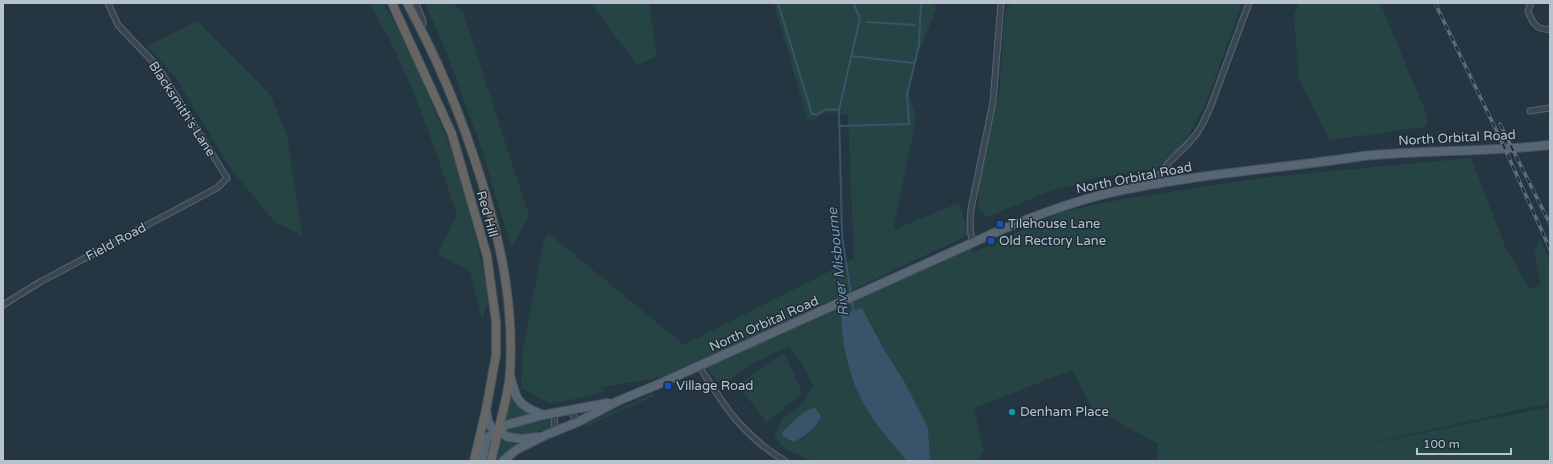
<svg xmlns="http://www.w3.org/2000/svg" width="1553" height="464" viewBox="0 0 1553 464" font-family="'Varela Round',sans-serif">
  <style>
    .green { fill: #274444 }
    .water { fill: #38546b }
    .lines { fill: none; stroke-linecap: round; stroke-linejoin: round }
    .stream { stroke: #38546b; stroke-width: 2 }
    .minor-casing { stroke: #586570; stroke-width: 7 }
    .primary-casing { stroke: #46535f; stroke-width: 10 }
    .trunk-casing { stroke: #44525d; stroke-width: 10 }
    .minor { stroke: #3a4753; stroke-width: 5 }
    .primary { stroke: #586673; stroke-width: 8 }
    .trunk { stroke: #686664; stroke-width: 8 }
    .rail-casing { stroke: #5c6c7a; stroke-width: 3.5 }
    .rail { stroke: #1e2c38; stroke-width: 2; stroke-dasharray: 6; stroke-linecap: butt }
    .transit-dot { fill: #1a4fb4; stroke: #1e2c38; stroke-width: 1.5 }
    .culture-dot { fill: #0f9aa8; stroke: #1e2c38; stroke-width: 1.5 }
    .labels { text-anchor: middle; dominant-baseline: central; stroke-width: 3; stroke-linejoin: round; paint-order: stroke }
    .street-label { font-size: 13px; fill: #b7c2cd; stroke: #1e2c38 }
    .poi-label { font-size: 13px; fill: #b7c2cd; stroke: #1e2c38; text-anchor: start }
    .water-label { font-size: 14px; font-style: italic; fill: #7696b1; stroke: #1e2c38 }
  </style>
  <rect width="100%" height="100%" fill="#253643"/>
  <g class="green">
    <path d="M369,3H384L414,60L454,157L476,238L490,298L482,319L470,271L438,254L457,215C433,142 409,69 369,3Z"/>
    <polygon points="425,3 452,3 463,12 529,216 511,248 482,150 447,53"/>
    <polygon points="591,3 658,3 649,4 657,56 637,65"/>
    <polygon points="774,3 931,3 937,8 914,63 908,90 916,119 893,230 959,203 968,235 674,375 599,388 604,392 551,404 521,388 523,349 544,240 548,233 684,345 854,259 848,115 828,112 808,122"/>
    <polygon points="1012,3 1242,3 1206,103 1185,143 1157,168 1096,178 1042,194 987,217 979,208 979,184 999,95 1005,11"/>
    <polygon points="1299,3 1380,3 1428,118 1425,127 1330,140 1299,80 1294,15"/>
    <polygon points="198,21 271,96 287,136 302,235 275,222 231,169 175,77 147,46"/>
    <polygon points="1471,158 1505,246 1529,289 1541,284 1534,251 1540,239 1550,261 1550,403 1353,447 1550,407 1550,461 1157,461 1158,444 1092,407 1072,370 974,408 984,451 977,461 930,461 928,428 904,381 882,346 862,308 841,315 857,391 874,420 907,461 814,461 787,450 774,437 782,419 804,402 813,385 801,362 789,346 754,363 730,380 718,382 708,369 695,371 970,244 973,253 1061,212 1123,199 1269,177"/>
    <polygon points="784,353 802,392 767,423 738,385"/>
    <polygon points="511,390 534,414 505,420"/>
    <polygon points="652,394 654,396 587,426 583,425"/>
    <path d="M543,420H551V427C534,434 520,438 503,431L514,426Z"/>
    <polygon points="499,439 513,444 524,444 504,454 495,461"/>
  </g>
  <g class="water">
    <path d="M862,308L882,346L904,381L928,428L930,461H907C889,439 868,417 857,390C847,367 842,340 841,315Z"/>
    <path d="M815,407L821,416C817,428 805,436 793,442L782,435V432L804,412Z"/>
  </g>
  <g class="lines">
    <g class="stream">
      <polyline points="778,3 812,114 818,114 825,109 839,110"/>
      <polyline points="867,22 915,25"/>
      <polyline points="851,56 914,63"/>
      <polyline points="839,126 909,124 907,95 919,45 921,3"/>
      <polyline points="851,295 842,236 839,110 860,18 853,3"/>
      <polyline points="852,300 854,313"/>
    </g>
    <g class="minor-casing">
      <g id="minor">
        <polyline points="416,3 423,21 422,30"/>
        <path d="M1531,3L1528,11C1532,22 1537,31 1550,29"/>
        <polyline points="1530,111 1550,108"/>
        <path d="M1156,184C1162,164 1181,153 1193,138C1201,130 1205,118 1210,108L1249,3"/>
        <path d="M973,243C969,231 970,221 971,209L993,102L1001,3"/>
        <polyline points="3,305 40,282 217,188 227,178 158,67 118,25 108,3"/>
        <path d="M699,366C725,407 742,435 785,461"/>
        <polyline points="570,411 578,422"/>
        <polyline points="554,414 555,431"/>
      </g>
    </g>
    <g class="primary-casing">
      <g id="primary">
        <path d="M510,374C516,401 518,405 543,415"/>
        <polyline points="486,410 488,421 491,427 508,437 521,439 538,437"/>
        <polyline points="482,461 487,438 506,425 543,415 608,403"/>
        <path d="M503,461L516,450L548,434L578,422L618,401L659,384L1003,229C1037,215 1072,202 1109,193C1192,174 1279,169 1363,156C1425,150 1488,152 1550,145"/>
      </g>
    </g>
    <g class="trunk-casing">
      <g id="trunk">
        <polyline points="392,3 452,134 487,256 496,322 496,355 486,410 474,461"/>
        <path d="M407,3C438,59 462,118 481,179C501,243 514,305 510,372C509,391 503,410 499,428C496,439 494,450 491,461"/>
      </g>
    </g>
    <use href="#minor" class="minor"/>
    <use href="#primary" class="primary"/>
    <use href="#trunk" class="trunk"/>
    <g class="rail-casing">
      <g id="rail">
        <polyline points="1435,3 1501,140 1550,249"/>
        <polyline points="1500,124 1550,224"/>
      </g>
    </g>
    <use href="#rail" class="rail"/>
  </g>
  <g class="transit-dot">
    <rect x="996" y="220" width="8" height="8" rx="2"/>
    <rect x="987" y="237" width="8" height="8" rx="2"/>
    <rect x="664" y="382" width="8" height="8" rx="2"/>
  </g>
  <circle class="culture-dot" cx="1012" cy="412" r="4"/>
  <g class="labels">
    <g class="street-label">
      <text transform="translate(182 109) rotate(57)">Blacksmith's Lane</text>
      <text transform="translate(1457 138) rotate(-3)">North Orbital Road</text>
      <text transform="translate(1134 178) rotate(-11)">North Orbital Road</text>
      <text transform="translate(487 214) rotate(74)">Red Hill</text>
      <text transform="translate(116 242) rotate(-28)">Field Road</text>
      <text transform="translate(764 324) rotate(-24)">North Orbital Road</text>
    </g>
    <g class="poi-label">
      <text x="1008" y="224">Tilehouse Lane</text>
      <text x="999" y="241">Old Rectory Lane</text>
      <text x="676" y="386">Village Road</text>
      <text x="1020" y="412">Denham Place</text>
    </g>
    <g class="water-label">
      <text transform="translate(838 262) rotate(-96)">River Misbourne</text>
    </g>
  </g>
  <rect width="1553" height="464" fill="none" stroke="#b7c2cd" stroke-width="8"/>
  <path d="M1417 448v6h94v-6" fill="none" stroke="#b7c2cd" stroke-width="2"/>
  <text x="1423" y="448" font-size="12" fill="#b7c2cd" stroke="#1e2c38" stroke-width="3" paint-order="stroke">100 m</text>
</svg>
